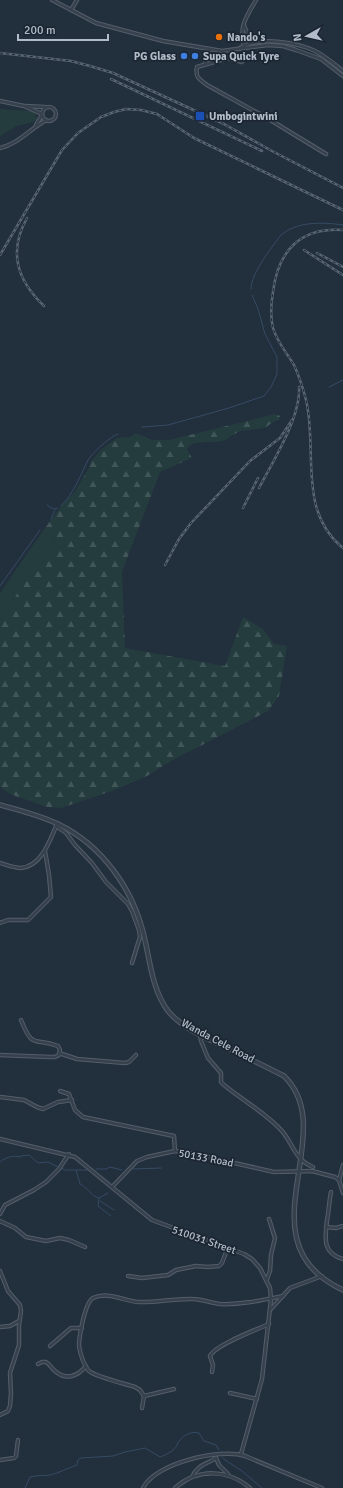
<svg xmlns="http://www.w3.org/2000/svg" width="343" height="1488" viewBox="0 0 343 1488" font-family="Signika,sans-serif">
  <style>
    .grass { fill: #243c3e }
    .forest { fill: url(#forest-firs) }
    .lines { fill: none; stroke-linecap: round; stroke-linejoin: round }
    .stream { stroke: #354b65; stroke-width: 1 }
    .minor-casing { stroke: #545e6b; stroke-width: 4.5 }
    .tertiary-casing { stroke: #545e6b; stroke-width: 5.5 }
    .minor { stroke: #36414d; stroke-width: 2.5 }
    .tertiary { stroke: #36414d; stroke-width: 3.5 }
    .rail-casing { stroke: #586574; stroke-width: 2.5 }
    .rail { stroke: #1b2632; stroke-width: 1; stroke-dasharray: 3; stroke-linecap: butt }
    .food-dot { fill: #e8710a; stroke: #1b2632; stroke-width: 1.5 }
    .shop-dot { fill: #3f7fe0; stroke: #1b2632; stroke-width: 1.5 }
    .transit-dot { fill: #1a4fb4; stroke: #1b2632; stroke-width: 1.5 }
    .labels { text-anchor: middle; dominant-baseline: central; stroke-width: 3.5; stroke-linejoin: round; paint-order: stroke }
    .poi-label { font-size: 11px; font-weight: bold; fill: #b1bbc9; stroke: #1b2632; text-anchor: start }
    .street-label { font-size: 11px; fill: #b1bbc9; stroke: #1b2632 }
  </style>
  <defs>
    <pattern id="forest-firs" width="22" height="20" patternUnits="userSpaceOnUse"><rect width="22" height="20" fill="#243c3e"/><path d="M5 1l3.5 6h-7zM16 11l3.5 6h-7z" fill="#415659"/></pattern>
  </defs>
  <rect width="100%" height="100%" fill="#222f3d"/>
  <g class="grass">
    <polygon points="0,109 32,111 35,113 37,119 33,122 17,126 0,136"/>
    <polygon points="42,532 56,539 47,558 22,586 0,621 0,593"/>
  </g>
  <path class="forest" d="M275,414L280,416L279,420C272,422 271,424 266,427C258,430 249,429 241,431C234,433 229,439 222,441C211,444 194,438 187,449L192,458L160,472L122,572L125,648L225,666L243,617L263,629L274,644L287,646L279,696L268,711L171,761L147,776L112,791L61,808L47,807L10,794L0,787V621L22,586L47,558L56,539L42,532L63,504L75,491L89,468L91,461L103,448L117,438L130,437L136,433L152,440H169Z"/>
  <g class="lines">
    <g class="stream">
      <path d="M251,289C251,273 271,249 280,236C296,221 323,222 343,225"/>
      <polyline points="329,387 343,380"/>
      <polyline points="142,427 168,425 229,408 264,396 271,387 277,374 277,357 265,334 258,309 252,295"/>
      <polyline points="47,505 53,509 58,508"/>
      <path d="M61,506C74,493 80,476 88,460C91,454 112,435 118,434"/>
      <polyline points="51,519 55,510"/>
      <polyline points="0,586 40,530"/>
      <path d="M0,1162C6,1157 13,1155 21,1157V1156L29,1155L38,1163L48,1162L58,1167"/>
      <polyline points="62,1168 64,1170 87,1170"/>
      <polyline points="96,1169 106,1169 110,1167 122,1170"/>
      <polyline points="133,1169 161,1168"/>
      <path d="M76,1170L80,1184C87,1187 91,1196 99,1198L108,1193"/>
      <polyline points="99,1198 98,1206 111,1216"/>
      <polyline points="100,1201 114,1210"/>
      <polyline points="222,1457 225,1460 242,1471 262,1488"/>
      <path d="M25,1488L30,1477C37,1475 43,1476 50,1475C59,1473 68,1468 77,1465L78,1460L81,1458L113,1456L125,1452L145,1448L160,1457C165,1455 170,1453 174,1449C177,1447 177,1444 179,1441C183,1435 192,1431 199,1433L204,1441L216,1445L219,1450"/>
    </g>
    <g class="minor-casing">
      <g id="minor">
        <polyline points="52,0 96,23 163,41 222,51 268,45 283,46 296,50 321,59 343,76"/>
        <polyline points="71,10 77,0"/>
        <polyline points="244,25 248,36 257,42"/>
        <path d="M244,46C239,26 246,17 256,0"/>
        <path d="M240,48C259,36 296,42 315,51C325,56 334,64 343,71"/>
        <path d="M242,62L228,58L197,67C195,77 199,79 207,85L267,118L326,154"/>
        <polyline points="205,64 210,49"/>
        <polyline points="0,101 24,106 42,114"/>
        <polyline points="25,106 45,107"/>
        <circle cx="49" cy="114" r="7"/>
        <polyline points="36,125 42,115"/>
        <path d="M0,148C18,144 30,129 45,121"/>
        <polyline points="56,826 66,833 75,845 92,863 106,882 128,904 132,911 139,930 140,937 132,963"/>
        <path d="M0,863C7,865 14,868 21,868C42,866 50,840 57,824"/>
        <polyline points="0,923 8,920 28,920 51,897 49,875 45,851"/>
        <path d="M200,1035L201,1041L208,1058L221,1073V1082L224,1085C242,1100 266,1113 282,1131C293,1144 295,1160 313,1167"/>
        <polyline points="59,1053 77,1059 125,1063 129,1062 136,1055"/>
        <path d="M0,1055L50,1057H55L59,1055L60,1050L58,1046C34,1037 33,1050 21,1020"/>
        <polyline points="60,1091 69,1094 75,1110 83,1117 174,1136 175,1151"/>
        <polyline points="0,1097 24,1100 37,1107 43,1109 58,1102 72,1100"/>
        <polyline points="0,1139 75,1157 152,1220 244,1254 252,1259 260,1268 270,1288 271,1299 262,1379 241,1454"/>
        <polyline points="339,1180 343,1165"/>
        <polyline points="112,1187 137,1161 147,1157 175,1151 186,1152 274,1172 312,1171 335,1177 339,1180 343,1193"/>
        <path d="M331,1192C329,1201 329,1211 327,1220C325,1238 322,1253 343,1259"/>
        <polyline points="0,1214 5,1205 34,1190 46,1182 59,1169 69,1154"/>
        <polyline points="0,1221 15,1228 26,1237 46,1241 60,1238 69,1240 85,1247"/>
        <polyline points="326,1227 336,1228 343,1226"/>
        <polyline points="0,1271 8,1291 20,1305 21,1311 19,1325 19,1345 10,1373 11,1393 10,1406 8,1411 0,1415"/>
        <polyline points="128,1276 142,1278 168,1275 176,1270 196,1266 208,1267 219,1266 222,1263 228,1247"/>
        <polyline points="267,1279 270,1271 271,1255 275,1238 269,1219"/>
        <polyline points="271,1309 290,1288 322,1276"/>
        <polyline points="0,1327 10,1326 19,1321"/>
        <polyline points="50,1346 71,1328 82,1328"/>
        <path d="M38,1364L42,1362H46C50,1364 51,1368 55,1371C66,1381 78,1376 86,1366"/>
        <path d="M212,1372L213,1365L210,1356C215,1345 256,1330 269,1324"/>
        <path d="M174,1389L144,1396L140,1390L135,1387C126,1384 96,1377 89,1371C84,1366 80,1353 79,1346C79,1337 85,1302 93,1298C108,1291 124,1301 138,1302C156,1303 175,1298 193,1299C202,1299 211,1303 220,1304C241,1305 263,1300 283,1296"/>
        <polyline points="230,1393 257,1399"/>
        <polyline points="142,1408 144,1396"/>
        <polyline points="216,1458 219,1465 228,1474"/>
        <polyline points="0,1460 14,1458 16,1456 18,1440"/>
        <path d="M192,1477C197,1465 207,1464 216,1458"/>
        <path d="M143,1488C155,1463 220,1448 245,1456L322,1488"/>
        <path d="M175,1488C198,1468 228,1469 250,1488"/>
      </g>
    </g>
    <g class="tertiary-casing">
      <path id="tertiary" d="M0,805C19,810 39,815 58,824C102,845 133,889 144,936C150,960 152,990 168,1011C183,1029 206,1038 227,1048C246,1057 265,1066 284,1076C343,1133 239,1242 343,1290"/>
    </g>
    <use href="#minor" class="minor"/>
    <use href="#tertiary" class="tertiary"/>
    <g class="rail-casing">
      <g id="rail">
        <polyline points="0,53 71,61 90,66 113,73 224,124 272,151 343,188"/>
        <polyline points="111,79 262,151"/>
        <path d="M27,218C8,252 17,280 44,306"/>
        <path d="M343,230C300,227 278,251 273,292C271,304 270,316 273,328C277,342 287,353 294,365C299,376 303,388 306,400C318,450 297,511 343,548"/>
        <polyline points="304,250 343,275"/>
        <polyline points="317,253 343,267"/>
        <polyline points="0,255 62,150 78,133 101,117 114,112 126,109 141,110 157,114 194,138 343,210"/>
        <path d="M259,488C273,461 301,417 299,387"/>
        <polyline points="243,508 258,478"/>
        <polyline points="165,565 179,539 191,523 250,461 280,438 292,420"/>
      </g>
    </g>
    <use href="#rail" class="rail"/>
  </g>
  <circle class="food-dot" cx="219" cy="37" r="4"/>
  <g class="shop-dot">
    <circle cx="184" cy="56" r="4"/>
    <circle cx="195" cy="56" r="4"/>
  </g>
  <rect class="transit-dot" x="195" y="111" width="10" height="10" rx="2"/>
  <g class="labels">
    <g class="poi-label">
      <text x="227" y="37">Nando's</text>
      <text x="176" y="56" text-anchor="end">PG Glass</text>
      <text x="203" y="56">Supa Quick Tyre</text>
      <text x="209" y="116">Umbogintwini</text>
    </g>
    <g class="street-label">
      <text transform="translate(218 1041) rotate(28)">Wanda Cele Road</text>
      <text transform="translate(206 1158) rotate(11)">50133 Road</text>
      <text transform="translate(204 1240) rotate(19)">510031 Street</text>
    </g>
  </g>
  <g transform="translate(307 36) rotate(262)" stroke="#1b2632" stroke-width="3" paint-order="stroke">
  <path d="M0-3L7 15L0 10L-7 15Z" fill="#b1bbc9"/>
  <text y="-6" font-size="11" font-weight="bold" text-anchor="middle" fill="#b1bbc9">N</text>
  </g>
  <path d="M18 34v6h90v-6" fill="none" stroke="#b1bbc9" stroke-width="2"/>
  <text x="24" y="34" font-size="12" fill="#b1bbc9" stroke="#1b2632" stroke-width="3" paint-order="stroke">200 m</text>
</svg>
